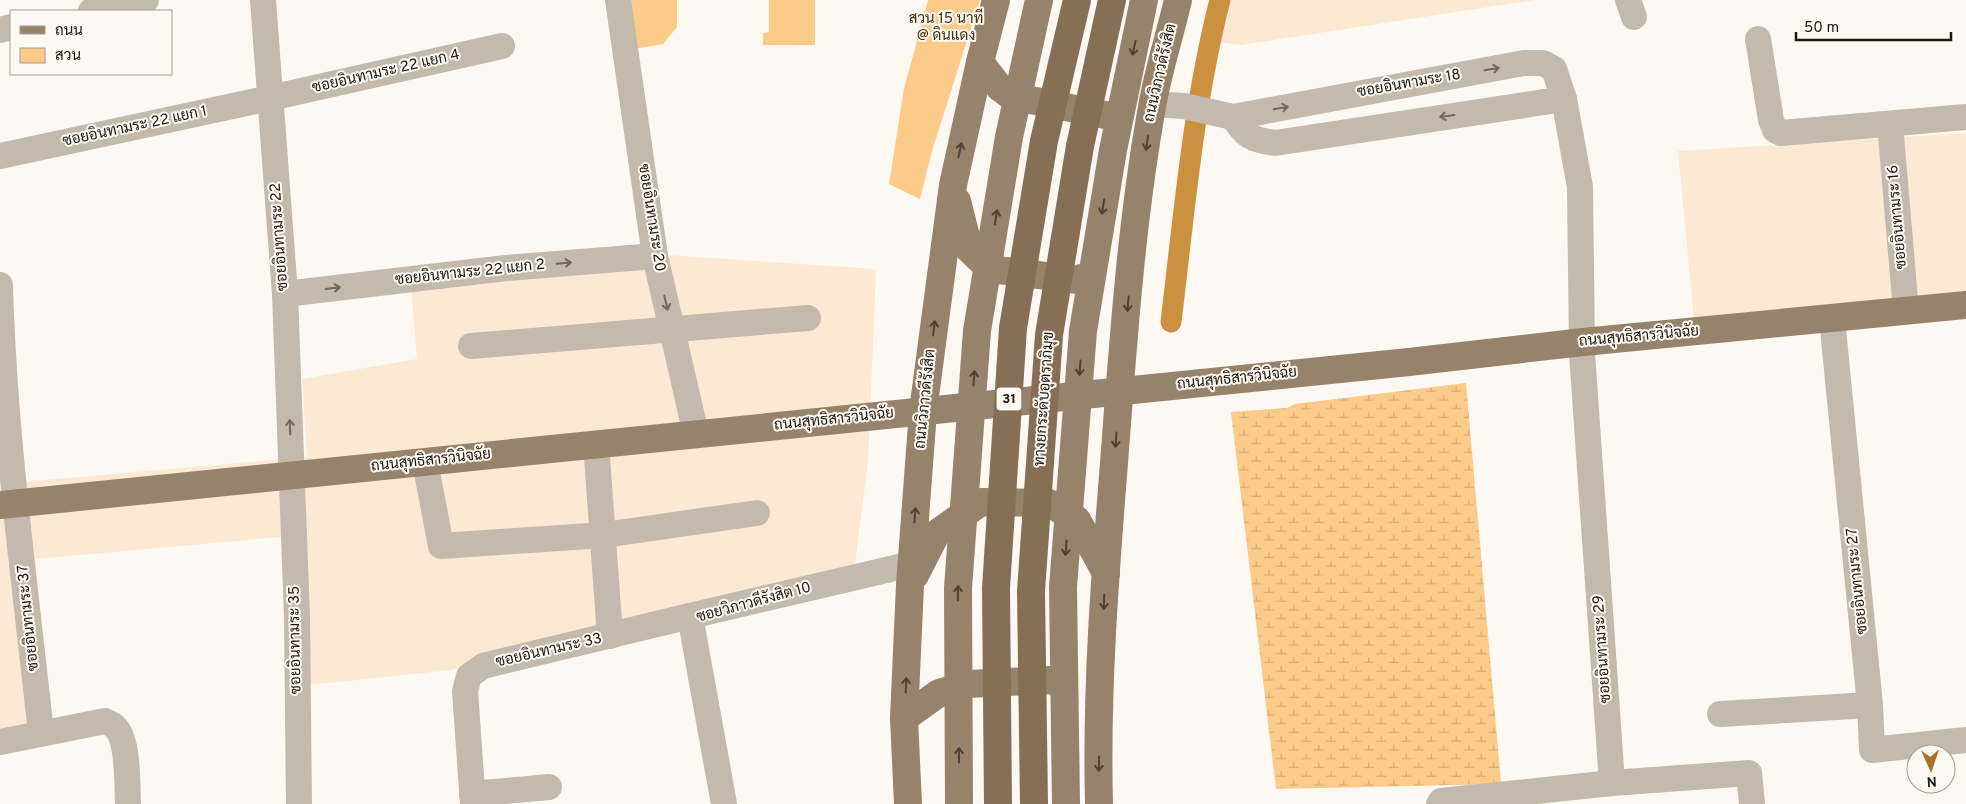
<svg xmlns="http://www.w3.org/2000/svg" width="1966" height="804" viewBox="0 0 1966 804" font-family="Overpass,Sarabun,sans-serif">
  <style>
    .built { fill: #fbe9d3 }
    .wetland { fill: url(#wetland-marsh) }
    .green { fill: #fcca89 }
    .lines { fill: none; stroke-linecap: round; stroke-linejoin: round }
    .canal { stroke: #cb913f; stroke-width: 21 }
    .minor { stroke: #c3b9ac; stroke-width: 26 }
    .major { stroke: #96836c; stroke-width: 28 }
    .highway { stroke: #867055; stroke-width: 28 }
    .oneway { stroke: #4f4233 }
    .oneway2 { stroke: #72685c }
    .labels { text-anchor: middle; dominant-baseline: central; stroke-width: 4; stroke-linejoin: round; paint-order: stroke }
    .shield { fill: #fdf8f2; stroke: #625a52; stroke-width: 1 }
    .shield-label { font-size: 14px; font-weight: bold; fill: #20170d }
    .park-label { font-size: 15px; fill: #48300d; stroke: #fdf8f2 }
    .street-label { font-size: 15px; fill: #20170d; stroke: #fdf8f2 }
  </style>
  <defs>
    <pattern id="wetland-marsh" width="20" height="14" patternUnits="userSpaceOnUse" patternTransform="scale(1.25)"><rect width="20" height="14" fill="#fcca89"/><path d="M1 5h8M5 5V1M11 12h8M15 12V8" fill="none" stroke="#d8ad75"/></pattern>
  </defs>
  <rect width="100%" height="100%" fill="#fdf8f2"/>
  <g class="built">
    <polygon points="1228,0 1534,0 1241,45 1216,42"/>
    <polygon points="1966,133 1966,293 1694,319 1678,151"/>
    <polygon points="666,255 876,269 868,462 854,571 451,670 309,685 291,536 35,559 49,728 0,733 0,484 307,457 302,379 417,359 411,286"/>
  </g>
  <polygon class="wetland" points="1466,383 1501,784 1276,789 1231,412 1287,408 1295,404"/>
  <g class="green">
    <polygon points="627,0 677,0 677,27 663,44 634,49"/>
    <polygon points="769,0 815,0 815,45 763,45 763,33 769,32"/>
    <polygon points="928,0 980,0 932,151 920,199 889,184 904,89"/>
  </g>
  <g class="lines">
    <path class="canal" d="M1171,322C1184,215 1193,105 1220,0"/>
    <g class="minor">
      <polyline points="263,0 285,294 297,617 299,804"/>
      <polyline points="618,0 655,256 696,434"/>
      <polyline points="1628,0 1634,17"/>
      <polyline points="91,11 146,0"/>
      <polyline points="0,30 11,27"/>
      <polyline points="1758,39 1771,120 1775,130 1781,133 1966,117"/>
      <polyline points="1152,104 1184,106 1233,117 1524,63 1543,63 1554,69 1564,99 1580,187 1582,353 1612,783 1441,801 1439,804"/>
      <path d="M1233,117C1247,137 1249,139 1275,143L1564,99"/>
      <polyline points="1890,124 1906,311"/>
      <polyline points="0,156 270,98 502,46"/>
      <path d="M0,285C4,434 25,584 41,733"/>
      <polyline points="285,294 506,268 655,256"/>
      <polyline points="1832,319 1870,705 1872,750 1966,740"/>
      <polyline points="471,346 808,318"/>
      <polyline points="596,444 610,636"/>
      <polyline points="425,462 441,546 604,535 757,513"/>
      <polyline points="1720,714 1870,705"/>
      <path d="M0,742L105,721C108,723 113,724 115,727C129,740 127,785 128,804"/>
      <polyline points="1612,783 1749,773 1752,804"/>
      <polyline points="472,794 549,787"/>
      <polyline points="473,804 465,691 469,676 483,666 690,616"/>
      <polyline points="724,804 690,616 912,564"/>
    </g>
    <g class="major">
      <polyline points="980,62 999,87 1011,96 1110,116"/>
      <polyline points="957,201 969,249 990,269 1078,280 1081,278"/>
      <polyline points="0,505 1409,362 1583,342 1966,305"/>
      <polyline points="915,575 936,534 981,502 1049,503 1077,520 1106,573"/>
      <polyline points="904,718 939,693 968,684 1050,680 1056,682"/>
      <polyline points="908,804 904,718 910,585 923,411 953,185 980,62 996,0"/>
      <polyline points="959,804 958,588 977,331 1009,137 1039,0"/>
      <polyline points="1066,804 1063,587 1083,331 1113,150 1144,0"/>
      <path d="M1099,804C1096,690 1105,576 1114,463C1123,345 1131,223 1152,107C1158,71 1170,35 1178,0"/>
    </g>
    <g class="highway">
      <polyline points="998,804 996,588 1013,328 1044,141 1077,0"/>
      <polyline points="1034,804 1031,591 1049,335 1080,146 1112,0"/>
    </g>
  </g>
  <defs><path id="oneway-shaft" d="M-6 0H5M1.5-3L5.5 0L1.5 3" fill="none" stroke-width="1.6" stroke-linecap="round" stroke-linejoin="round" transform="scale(1.25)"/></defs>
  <g class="oneway">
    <use href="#oneway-shaft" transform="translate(1134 48) rotate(102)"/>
    <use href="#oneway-shaft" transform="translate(1147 143) rotate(98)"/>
    <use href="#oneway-shaft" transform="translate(960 150) rotate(-78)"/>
    <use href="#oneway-shaft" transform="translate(1103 207) rotate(99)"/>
    <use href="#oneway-shaft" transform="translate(996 217) rotate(-81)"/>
    <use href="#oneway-shaft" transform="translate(1128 304) rotate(95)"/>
    <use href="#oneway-shaft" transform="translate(934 328) rotate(-83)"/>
    <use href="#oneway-shaft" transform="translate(1080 368) rotate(94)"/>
    <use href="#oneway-shaft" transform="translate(974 378) rotate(-86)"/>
    <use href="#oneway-shaft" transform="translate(1116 440) rotate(94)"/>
    <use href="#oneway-shaft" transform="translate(915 515) rotate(-86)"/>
    <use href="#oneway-shaft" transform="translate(1066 548) rotate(94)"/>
    <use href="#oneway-shaft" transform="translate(958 593) rotate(-89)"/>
    <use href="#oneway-shaft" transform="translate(1104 602) rotate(92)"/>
    <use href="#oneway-shaft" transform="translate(906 685) rotate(-88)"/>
    <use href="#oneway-shaft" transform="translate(959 755) rotate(-90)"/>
    <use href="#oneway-shaft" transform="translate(1099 764) rotate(91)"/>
  </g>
  <g class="oneway2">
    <use href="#oneway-shaft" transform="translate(1492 69) rotate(-10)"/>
    <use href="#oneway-shaft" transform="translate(1281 108) rotate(-10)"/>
    <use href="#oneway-shaft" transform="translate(1447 116) rotate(172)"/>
    <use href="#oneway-shaft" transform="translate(564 263) rotate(-5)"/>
    <use href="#oneway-shaft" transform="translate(333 288) rotate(-7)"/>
    <use href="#oneway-shaft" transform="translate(666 303) rotate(77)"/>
    <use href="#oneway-shaft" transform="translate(290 427) rotate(-92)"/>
  </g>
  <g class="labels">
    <rect class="shield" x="996.5" y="387.5" width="25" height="23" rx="4"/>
    <g class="shield-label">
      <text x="1009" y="399">31</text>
    </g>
    <g class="park-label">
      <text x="946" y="19">สวน 15 นาที<tspan x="946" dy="17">@ ดินแดง</tspan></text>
    </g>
    <g class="street-label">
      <text transform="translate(386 72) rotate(-13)">ซอยอินทามระ 22 แยก 4</text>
      <text transform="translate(1161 73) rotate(-77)">ถนนวิภาวดีรังสิต</text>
      <text transform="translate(1409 84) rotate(-10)">ซอยอินทามระ 18</text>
      <text transform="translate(135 127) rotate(-12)">ซอยอินทามระ 22 แยก 1</text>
      <text transform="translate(1898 217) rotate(-95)">ซอยอินทามระ 16</text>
      <text transform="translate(651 218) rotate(81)">ซอยอินทามระ 20</text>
      <text transform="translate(280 237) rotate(-94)">ซอยอินทามระ 22</text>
      <text transform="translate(470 273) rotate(-6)">ซอยอินทามระ 22 แยก 2</text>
      <text transform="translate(1639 337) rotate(-5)">ถนนสุทธิสารวินิจฉัย</text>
      <text transform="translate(1237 379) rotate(-6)">ถนนสุทธิสารวินิจฉัย</text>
      <text transform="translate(926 399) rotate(-84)">ถนนวิภาวดีรังสิต</text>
      <text transform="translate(1045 399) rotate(-86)">ทางยกระดับอุตราภิมุข</text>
      <text transform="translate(834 420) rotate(-6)">ถนนสุทธิสารวินิจฉัย</text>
      <text transform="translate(431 461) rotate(-6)">ถนนสุทธิสารวินิจฉัย</text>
      <text transform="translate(1858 581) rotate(-96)">ซอยอินทามระ 27</text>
      <text transform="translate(754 603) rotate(-15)">ซอยวิภาวดีรังสิต 10</text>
      <text transform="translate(29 618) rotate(-96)">ซอยอินทามระ 37</text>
      <text transform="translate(296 640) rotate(-91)">ซอยอินทามระ 35</text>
      <text transform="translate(1603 649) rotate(-94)">ซอยอินทามระ 29</text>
      <text transform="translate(549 651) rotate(-13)">ซอยอินทามระ 33</text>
    </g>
  </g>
  <rect x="10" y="10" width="162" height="65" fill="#fdf8f2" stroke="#a59e96"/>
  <rect x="20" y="26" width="25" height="8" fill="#96836c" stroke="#a59e96"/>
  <text x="55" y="35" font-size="15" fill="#20170d">ถนน</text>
  <rect x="20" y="48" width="25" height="15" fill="#fcca89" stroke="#a59e96"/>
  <text x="55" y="60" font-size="15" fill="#20170d">สวน</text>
  <g transform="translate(1931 769) rotate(177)"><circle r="24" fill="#fdf8f2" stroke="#a59e96"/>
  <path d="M0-4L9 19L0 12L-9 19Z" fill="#a5732a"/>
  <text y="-8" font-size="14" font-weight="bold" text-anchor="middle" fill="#20170d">N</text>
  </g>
  <path d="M1796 32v8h155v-8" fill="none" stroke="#20170d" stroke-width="2.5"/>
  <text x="1804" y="32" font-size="15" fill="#20170d" stroke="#fdf8f2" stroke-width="4" paint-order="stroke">50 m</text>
</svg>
